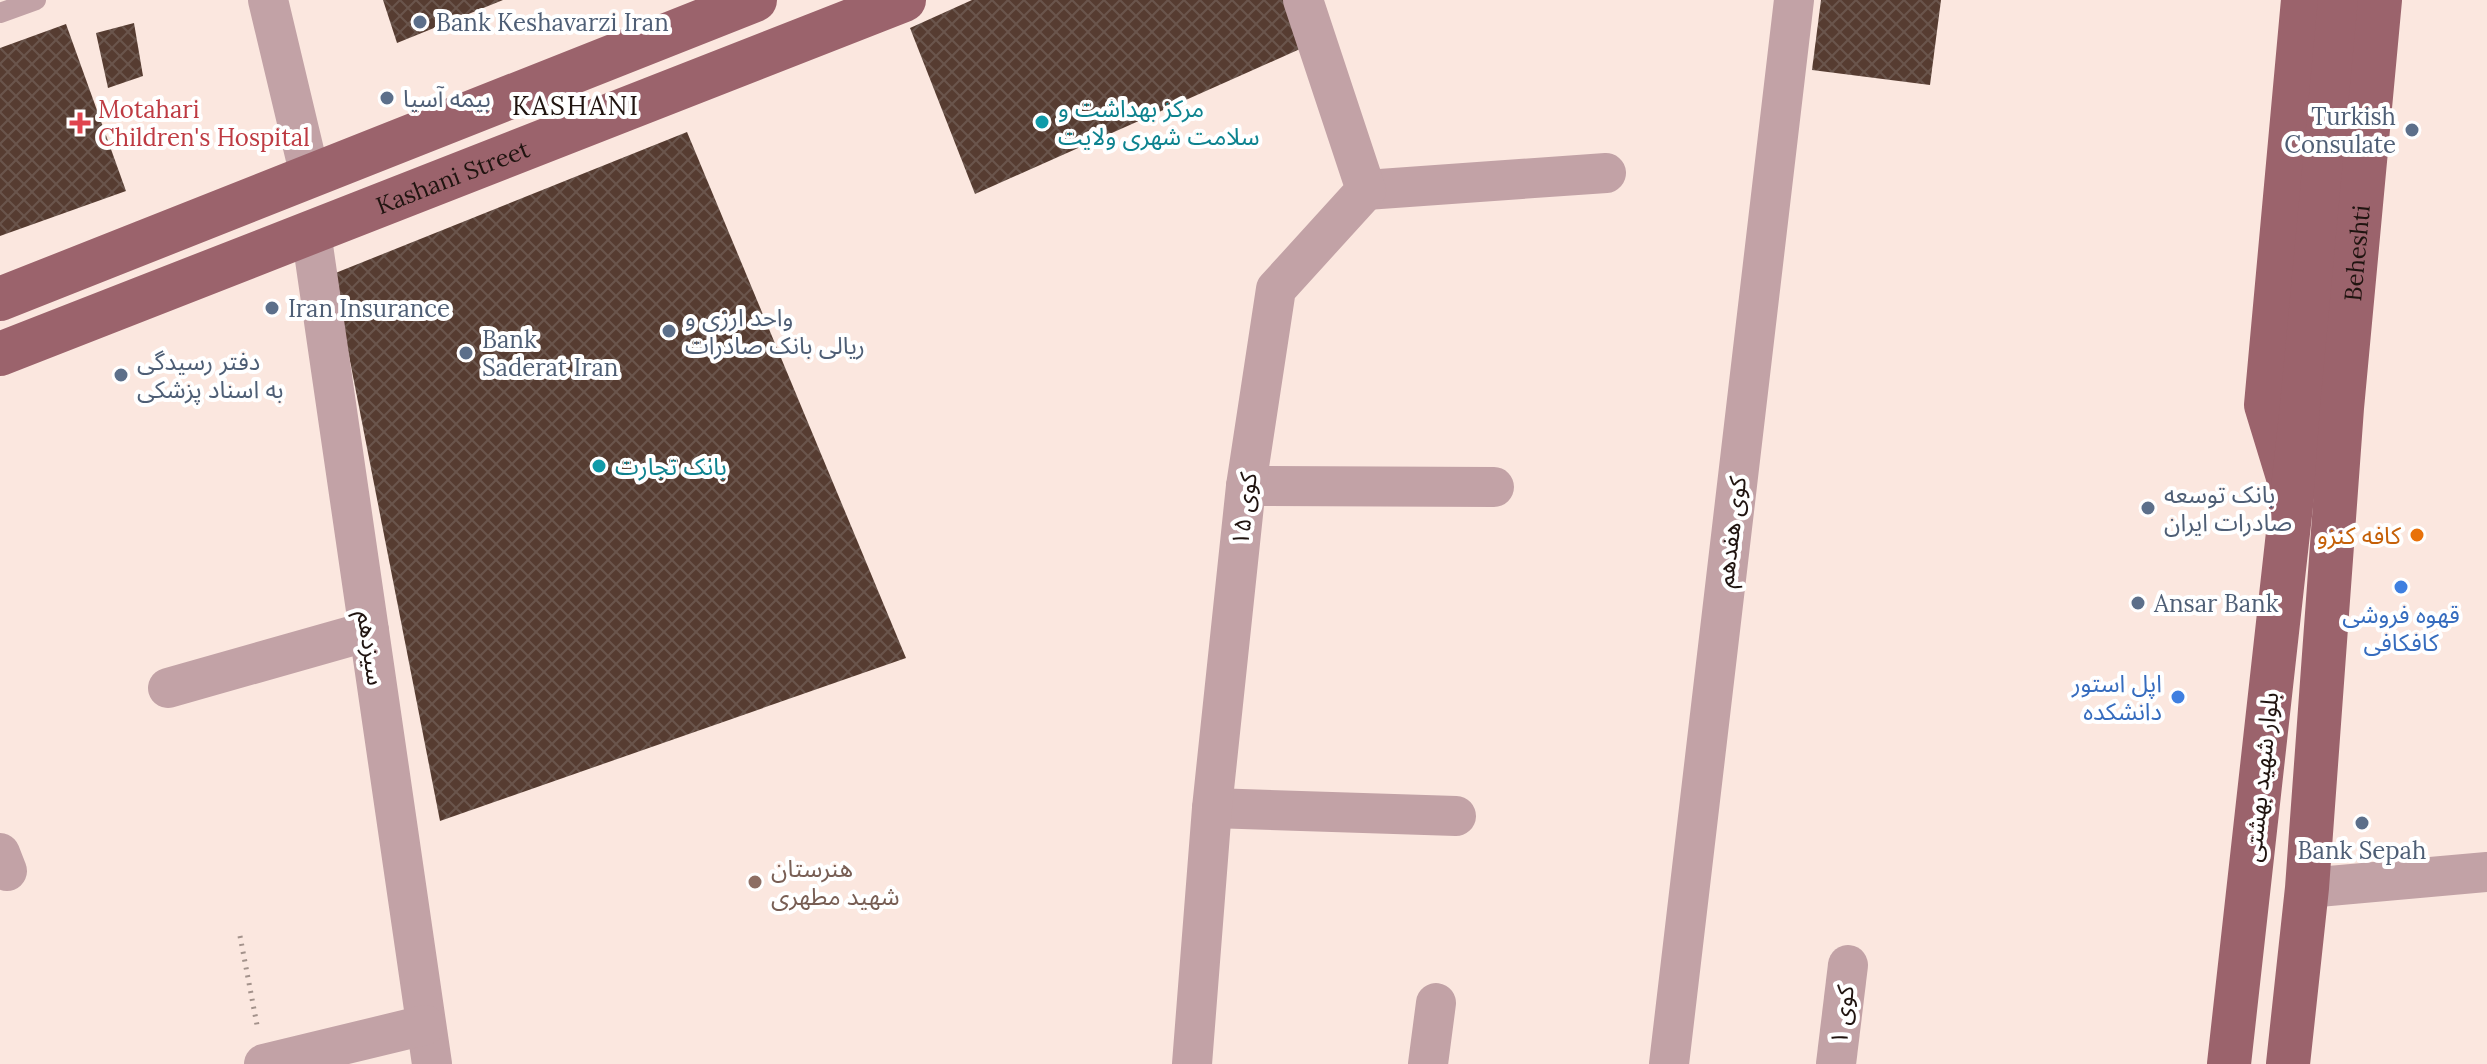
<svg xmlns="http://www.w3.org/2000/svg" width="2487" height="1064" viewBox="0 0 2487 1064" font-family="Lora,'Noto Sans Arabic',serif">
  <style>
    .building { fill: url(#building-cross-hatch) }
    .lines { fill: none; stroke-linecap: round; stroke-linejoin: round }
    .path { stroke: #a3928b; stroke-width: 5; stroke-dasharray: 2 6; stroke-linecap: butt }
    .service { stroke: #c2a2a6; stroke-width: 20 }
    .minor { stroke: #c2a2a6; stroke-width: 40 }
    .primary { stroke: #9b636c; stroke-width: 44 }
    .service-dot { fill: #5c6f8a; stroke: #fff; stroke-width: 3 }
    .culture-dot { fill: #0f9aa8; stroke: #fff; stroke-width: 3 }
    .health-dot { fill: #e0444e; stroke: #fff; stroke-width: 3 }
    .food-dot { fill: #e8710a; stroke: #fff; stroke-width: 3 }
    .shop-dot { fill: #3f7fe0; stroke: #fff; stroke-width: 3 }
    .education-dot { fill: #8d6e63; stroke: #fff; stroke-width: 3 }
    .labels { text-anchor: middle; dominant-baseline: central; stroke-width: 8; stroke-linejoin: round; paint-order: stroke }
    .service-label { font-size: 24px; fill: #4e5e75; stroke: #fff; text-anchor: start }
    .culture-label { font-size: 24px; fill: #0d838f; stroke: #fff; text-anchor: start }
    .health-label { font-size: 24px; fill: #be3a42; stroke: #fff; text-anchor: start }
    .street-label { font-size: 24px; fill: #201410; stroke: #fff }
    .food-label { font-size: 24px; fill: #c56008; stroke: #fff; text-anchor: end }
    .shop-label { font-size: 24px; fill: #366cbe; stroke: #fff }
    .education-label { font-size: 24px; fill: #785e54; stroke: #fff; text-anchor: start }
    .neighbourhood-label { font-size: 26px; letter-spacing: 2px; fill: #201410; stroke: #fff }
  </style>
  <defs>
    <pattern id="building-cross-hatch" width="8" height="8" patternUnits="userSpaceOnUse" patternTransform="scale(2)"><rect width="8" height="8" fill="#563c31"/><path d="M0 0l8 8M0 8l8-8" fill="none" stroke="#6a554c"/></pattern>
  </defs>
  <rect width="100%" height="100%" fill="#fbe7df"/>
  <g class="building">
    <polygon points="383,0 503,0 397,43"/>
    <polygon points="972,0 1285,0 1300,49 975,194 910,28"/>
    <polygon points="1821,0 1941,0 1930,85 1812,70"/>
    <polygon points="134,23 143,76 108,88 96,33"/>
    <polygon points="66,24 126,191 0,236 0,48"/>
    <polygon points="687,132 906,658 440,821 333,274"/>
  </g>
  <g class="lines">
    <polyline class="path" points="240,936 257,1025"/>
    <polyline class="service" points="0,13 36,0"/>
    <g class="minor">
      <polyline points="268,0 310,176"/>
      <polyline points="1366,190 1606,173"/>
      <polyline points="311,232 432,1064"/>
      <polyline points="1246,486 1494,487"/>
      <polyline points="168,688 369,631"/>
      <polyline points="1212,808 1456,816"/>
      <polyline points="0,853 7,871"/>
      <polyline points="2307,888 2487,872"/>
      <polyline points="264,1064 425,1025"/>
      <polyline points="1192,1064 1212,808 1246,486 1276,289 1366,190 1303,0"/>
      <polyline points="1428,1064 1436,1003"/>
      <polyline points="1669,1064 1794,0"/>
      <polyline points="1836,1064 1848,965"/>
    </g>
    <g class="primary">
      <polyline points="0,299 755,0"/>
      <path id="s1" d="M0,354L904,0"/>
      <polyline points="2288,477 2266,405 2303,0"/>
      <polyline points="2229,1064 2301,416 2340,0"/>
      <path id="s2" d="M2288,1064L2307,888L2342,408L2380,0"/>
    </g>
  </g>
  <g class="service-dot">
    <circle cx="420" cy="22" r="8"/>
    <circle cx="387" cy="98" r="8"/>
    <circle cx="2412" cy="130" r="8"/>
    <circle cx="272" cy="308" r="8"/>
    <circle cx="669" cy="331" r="8"/>
    <circle cx="466" cy="353" r="8"/>
    <circle cx="121" cy="375" r="8"/>
    <circle cx="2148" cy="508" r="8"/>
    <circle cx="2138" cy="603" r="8"/>
    <circle cx="2362" cy="823" r="8"/>
  </g>
  <g class="culture-dot">
    <circle cx="1042" cy="122" r="8"/>
    <circle cx="599" cy="466" r="8"/>
  </g>
  <path class="health-dot" d="M76 111h8v8h8v8h-8v8h-8v-8h-8v-8h8z"/>
  <circle class="food-dot" cx="2417" cy="535" r="8"/>
  <g class="shop-dot">
    <circle cx="2401" cy="587" r="8"/>
    <circle cx="2178" cy="697" r="8"/>
  </g>
  <circle class="education-dot" cx="755" cy="882" r="8"/>
  <g class="labels">
    <g class="service-label">
      <text x="436" y="22">Bank Keshavarzi Iran</text>
      <text x="403" y="98">بیمه آسیا</text>
      <text x="2396" y="116" text-anchor="end">Turkish<tspan x="2396" dy="28">Consulate</tspan></text>
      <text x="288" y="308">Iran Insurance</text>
      <text x="685" y="317">واحد ارزی و<tspan x="685" dy="28">ریالی بانک صادرات</tspan></text>
      <text x="482" y="339">Bank<tspan x="482" dy="28">Saderat Iran</tspan></text>
      <text x="137" y="361">دفتر رسیدگی<tspan x="137" dy="28">به اسناد پزشکی</tspan></text>
      <text x="2164" y="494">بانک توسعه<tspan x="2164" dy="28">صادرات ایران</tspan></text>
      <text x="2154" y="603">Ansar Bank</text>
      <text x="2362" y="850" text-anchor="middle">Bank Sepah</text>
    </g>
    <g class="culture-label">
      <text x="1058" y="108">مرکز بهداشت و<tspan x="1058" dy="28">سلامت شهری ولایت</tspan></text>
      <text x="615" y="466">بانک تجارت</text>
    </g>
    <g class="health-label">
      <text x="98" y="109">Motahari<tspan x="98" dy="28">Children's Hospital</tspan></text>
    </g>
    <g class="street-label">
      <text stroke="none"><textPath href="#s1" startOffset="486">Kashani Street</textPath></text>
      <text stroke="none"><textPath href="#s2" startOffset="814">Beheshti</textPath></text>
      <text transform="translate(1244 509) rotate(-83)">کوی ۱۵</text>
      <text transform="translate(1731 532) rotate(-83)">کوی هفدهم</text>
      <text transform="translate(371 648) rotate(82)">سیزدهم</text>
      <text transform="translate(2261 777) rotate(-84)">بلوار شهید بهشتی</text>
      <text transform="translate(1842 1015) rotate(-83)">کوی ۱</text>
    </g>
    <g class="food-label">
      <text x="2401" y="535">کافه کنزو</text>
    </g>
    <g class="shop-label">
      <text x="2401" y="614">قهوه فروشی<tspan x="2401" dy="28">کافکافی</tspan></text>
      <text x="2162" y="683" text-anchor="end">اپل استور<tspan x="2162" dy="28">دانشکده</tspan></text>
    </g>
    <g class="education-label">
      <text x="771" y="868">هنرستان<tspan x="771" dy="28">شهید مطهری</tspan></text>
    </g>
    <g class="neighbourhood-label">
      <text x="576" y="105">KASHANI</text>
    </g>
  </g>
</svg>
